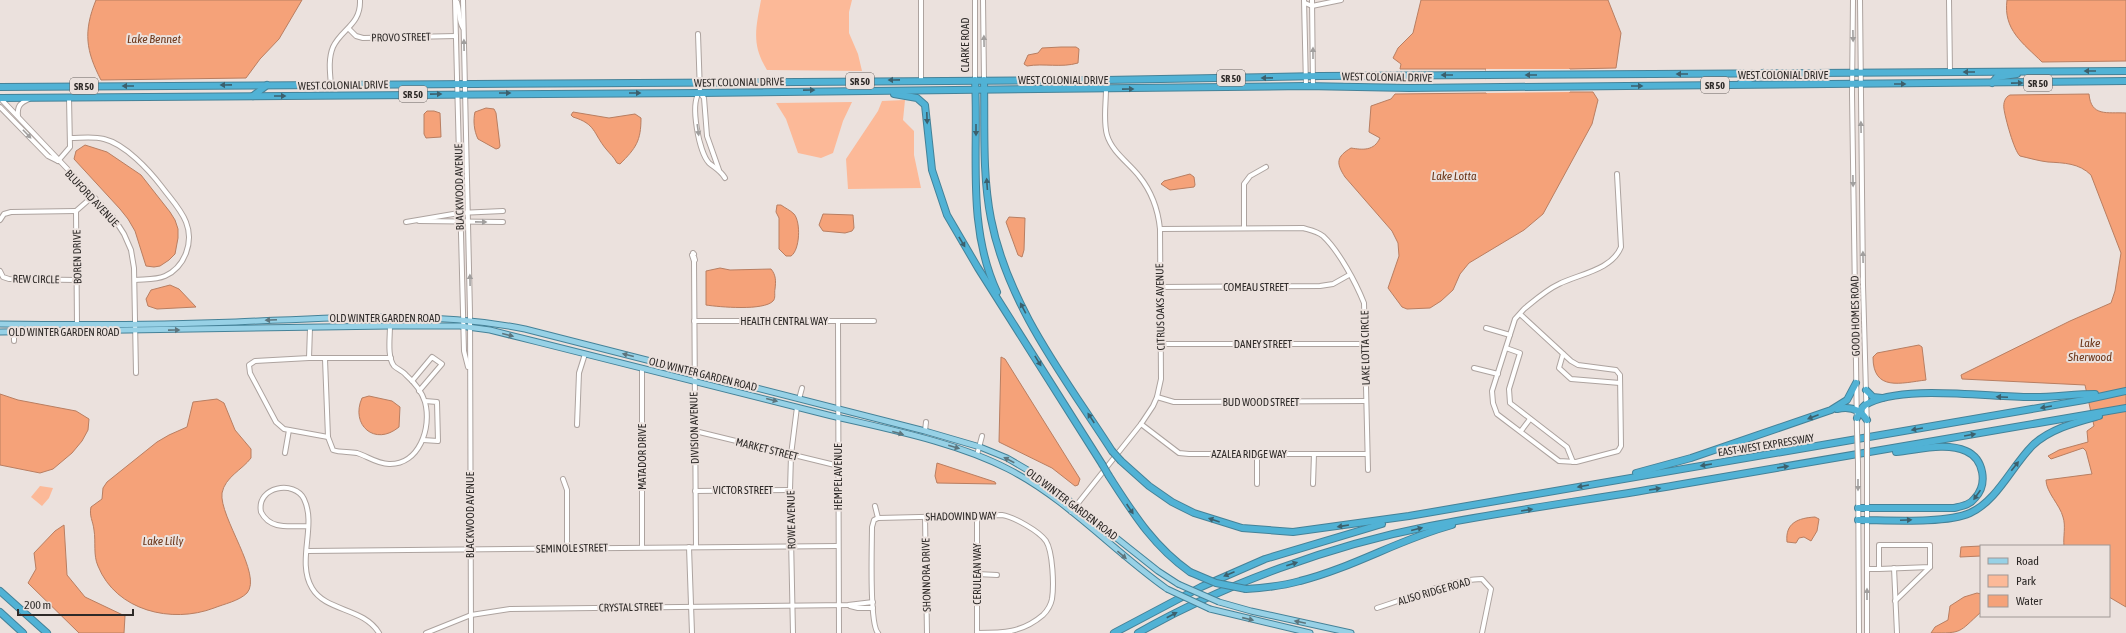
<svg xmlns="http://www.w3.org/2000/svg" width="2126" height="633" viewBox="0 0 2126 633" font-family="'Asap Condensed',sans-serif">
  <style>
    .green { fill: #fcb998 }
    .water { fill: #f5a279; stroke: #b97e61 }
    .pier { fill: #ebe1dd }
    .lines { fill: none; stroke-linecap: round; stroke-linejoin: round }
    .minor-casing { stroke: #ada39f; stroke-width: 6 }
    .major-casing { stroke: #458298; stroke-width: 7 }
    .highway-casing { stroke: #458298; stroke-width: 8 }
    .minor { stroke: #fff; stroke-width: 4 }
    .major { stroke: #97d1e6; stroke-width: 5 }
    .highway { stroke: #51b2d5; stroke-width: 6 }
    .minor-bridge-casing { stroke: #ada39f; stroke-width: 6; stroke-linecap: butt }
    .major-bridge-casing { stroke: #458298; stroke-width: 7; stroke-linecap: butt }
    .highway-bridge-casing { stroke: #458298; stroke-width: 8; stroke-linecap: butt }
    .minor-bridge { stroke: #fff; stroke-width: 4 }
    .major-bridge { stroke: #97d1e6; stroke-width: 5 }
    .highway-bridge { stroke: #51b2d5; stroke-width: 6 }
    .oneway { fill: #a19f9e }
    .oneway2 { fill: #3c606d }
    .oneway3 { fill: #5d757d }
    .labels { text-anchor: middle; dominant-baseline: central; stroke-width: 4; stroke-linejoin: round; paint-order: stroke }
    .shield { fill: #ebe1dd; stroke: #67615e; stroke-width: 1 }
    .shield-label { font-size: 10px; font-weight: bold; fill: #2e2a28 }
    .street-label { font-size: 11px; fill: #2e2a28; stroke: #ebe1dd }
    .water-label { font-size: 12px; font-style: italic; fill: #6b3619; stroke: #ebe1dd }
  </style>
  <rect width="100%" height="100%" fill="#ebe1dd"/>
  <g class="green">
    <path d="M761,0H852L849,12V33L858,54L862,71L767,70C751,44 756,28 761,0Z"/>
    <polygon points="905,100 903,120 914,131 914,155 921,188 848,189 846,159 878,111 882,101"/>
    <polygon points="852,102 843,121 833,153 821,158 798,153 786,119 776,103"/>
    <polygon points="40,486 53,488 49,498 42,506 31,497"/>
  </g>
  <g class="water">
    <path d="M96,0H302L279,39L260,59L246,78L101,80C86,51 83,32 96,0Z"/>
    <path d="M1421,0H1608L1621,33L1616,68L1569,69V92H1593L1598,100L1592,124L1543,214L1524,230L1469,263L1460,274L1453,290L1441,301L1430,308L1407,309L1402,307L1388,288L1399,256L1398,243L1392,231L1345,177C1336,163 1336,157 1351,148C1363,150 1374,151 1380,138L1369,132L1371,106L1391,99L1395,94L1487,93L1486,69H1400L1401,64L1393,58L1398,48L1413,33Z"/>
    <path d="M2007,0H2126V61L2042,62C2023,43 2003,30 2007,0Z"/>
    <path d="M1061,47H1076L1079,49L1078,63C1061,68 1044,63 1027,66L1024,64L1028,55L1038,53L1042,48Z"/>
    <path d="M2089,94C2091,117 2107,112 2126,113V607L2109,597V546H2064C2063,537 2066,526 2063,517C2060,505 2046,492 2046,480L2092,474L2086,451L2083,448L2051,459L2048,456L2059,450L2088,442L2087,431L2094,426L2085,385L1962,379L1961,375L2070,321L2111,303L2115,291L2121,253L2091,175C2079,163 2064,163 2048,162C2039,161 2029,158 2020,156C2014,151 2005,117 2004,109C2003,103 2005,97 2010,95Z"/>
    <path d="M486,108L494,109L496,113L500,146L499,148L496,149L478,139C474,131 473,120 475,112Z"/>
    <polygon points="427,111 434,111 440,113 441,137 426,138 424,134 424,114"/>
    <path d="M573,112L609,118L635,114L641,118C641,141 636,148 620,164L617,163C614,157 610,154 606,149C593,133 596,124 573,117L571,115Z"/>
    <polygon points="85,145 107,152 141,175 170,212 175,220 178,229 178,238 175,254 169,260 160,266 154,267 146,266 135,231 128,219 120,209 74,159 76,151"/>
    <polygon points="1190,174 1194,177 1195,185 1194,187 1170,190 1161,184 1164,181"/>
    <path d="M777,205H781C785,208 790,210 794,214C801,222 800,250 791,256H786L779,249V218L776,212Z"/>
    <polygon points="823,214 853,215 854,228 852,231 845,233 823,231 819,225"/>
    <polygon points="1009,217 1025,218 1024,250 1022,257 1018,255 1006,222"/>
    <path d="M720,268L730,270L771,269C776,275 776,281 775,289C774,293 776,298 773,301C764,311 719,307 706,305V271Z"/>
    <polygon points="170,285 179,289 196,307 157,309 148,306 146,299 151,290"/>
    <path d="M1919,345L1922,347L1926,380C1901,383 1873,392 1873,357L1877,353Z"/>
    <polygon points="1001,357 1005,359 1080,479 1078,485 1075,486 1052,468 999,442"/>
    <polygon points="0,394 18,400 76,411 89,419 88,430 82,441 72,453 53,469 40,473 0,465"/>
    <path d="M369,396L392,401L400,407L399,427C375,447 350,425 362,398Z"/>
    <path d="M217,399L224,403L235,430L251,449V458C242,470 225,477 222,493C219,517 263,575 247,593C239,601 224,604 214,608C172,624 116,611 98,566C93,555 96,542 94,530C93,521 89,516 91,507L102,499L103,488L107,482L157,442L169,435L187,427L193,402Z"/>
    <polygon points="937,463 995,482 996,484 937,483 935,476"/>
    <path d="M1815,517L1819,519L1817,531L1811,541L1804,537L1799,538L1796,543L1787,542C1785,523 1798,518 1815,517Z"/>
    <polygon points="64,525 67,575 85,597 125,616 124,633 79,633 28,583 36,569 34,553 55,531"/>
    <polygon points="1981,546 1981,556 1960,557 1961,547"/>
    <path d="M1977,593L1981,594V612C1958,633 1963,633 1931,633L1935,627L1948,620L1950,606L1964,597Z"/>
  </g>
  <polygon class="pier" points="1486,69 1570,69 1570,92 1486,93"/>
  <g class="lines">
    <g class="minor-casing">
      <g id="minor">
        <polyline points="455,0 464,351 468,367"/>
        <polyline points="463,0 470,313 471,633"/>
        <polyline points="921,0 921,80"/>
        <polyline points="975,0 975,80"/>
        <polyline points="983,0 984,80"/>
        <polyline points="1304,0 1306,86"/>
        <polyline points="1312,0 1313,86"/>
        <polyline points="1853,0 1852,94 1857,431"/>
        <polyline points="1860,0 1863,285 1867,429"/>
        <polyline points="1949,0 1950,72"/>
        <path d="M457,2C460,11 458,20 463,28"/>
        <polyline points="1305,3 1312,6 1341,0"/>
        <polyline points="349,29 356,36 363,38 456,36"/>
        <polyline points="698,34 700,93 704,98 707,136 719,170"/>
        <path d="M331,85C330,73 328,59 333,47C341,29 361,25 360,0"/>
        <path d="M699,93C690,105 699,152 709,163C715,168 721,171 725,178"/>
        <polyline points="0,98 113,217 124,234 131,250 134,268 136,373"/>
        <polyline points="0,107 48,156 58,161"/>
        <path d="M18,116C17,106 20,103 29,99"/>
        <path d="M70,138C81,138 93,136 104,139C125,144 149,170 162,187C170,198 181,209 186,222C194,242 185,267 165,276C156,280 144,279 135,280"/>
        <polyline points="58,161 70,147 69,98"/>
        <polyline points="0,220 4,214 11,212 76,211"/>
        <polyline points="419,221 503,222"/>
        <polyline points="406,222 459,213 503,211"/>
        <polyline points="1244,228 1244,184 1250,176 1266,167"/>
        <path d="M1160,229L1303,228C1310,230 1317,231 1323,236C1339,251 1356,283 1364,303L1368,470"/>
        <polyline points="693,253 695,260 694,261 692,255 694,254"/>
        <polyline points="694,261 696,547"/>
        <polyline points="0,271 3,277 9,279 77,280"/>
        <polyline points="1160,287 1320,286 1333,284 1349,275"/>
        <path d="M1520,314L1571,361L1578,365L1616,370L1620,375L1621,446L1618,451L1576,462L1559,461L1497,414L1493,403L1492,391L1515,319L1524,309C1535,300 1546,290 1559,284C1579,274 1612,270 1621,247L1617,174"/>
        <polyline points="694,321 874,321"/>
        <polyline points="838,321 839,633"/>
        <polyline points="14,324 14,341"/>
        <polyline points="77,324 76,211 92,197"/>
        <polyline points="310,328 309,358 255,361 249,365 250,373 276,422 284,429 328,437"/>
        <polyline points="1486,328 1510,335"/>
        <polyline points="1161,344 1366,344"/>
        <polyline points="1506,348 1520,353 1509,389 1510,403 1567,447 1573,462"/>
        <polyline points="1563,354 1559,368 1571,379 1620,383"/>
        <polyline points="309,358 391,358"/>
        <path d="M325,359L328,437L333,450C341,453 349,451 357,453C367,456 377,464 389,464C419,465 432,428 425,402C422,392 414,382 406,375C403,371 397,369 394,366C387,357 390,337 390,326"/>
        <polyline points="642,368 642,547"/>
        <polyline points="1474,368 1498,374"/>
        <polyline points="412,381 432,357 442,364 419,391"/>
        <polyline points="1157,397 1174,402 1184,402 1366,401"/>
        <polyline points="799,399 802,388"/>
        <polyline points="1141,424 1179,453 1189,454 1367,454"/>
        <polyline points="577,425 579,373 585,354"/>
        <polyline points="695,431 839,466"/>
        <polyline points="925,431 926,422"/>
        <polyline points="1521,431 1530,419"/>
        <polyline points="423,440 438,441 437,402 425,401"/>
        <polyline points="285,453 289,430"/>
        <polyline points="1257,454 1257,484"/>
        <polyline points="977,455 982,436"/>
        <polyline points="1858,463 1859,633"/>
        <polyline points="563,479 567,490 567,548"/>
        <polyline points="1313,484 1314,454"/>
        <polyline points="695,491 790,490"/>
        <polyline points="875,506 878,518"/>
        <path d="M1071,512L1141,424L1153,406L1157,397L1161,379L1160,229C1158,209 1152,192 1139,176C1129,163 1112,152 1107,135C1103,121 1106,104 1106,89"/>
        <polyline points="977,516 977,633"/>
        <polyline points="925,517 927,633"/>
        <path d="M307,526C289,526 270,530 261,512C256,486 295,480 304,499C317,526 296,561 312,588C326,612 363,607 379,633"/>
        <polyline points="689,547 692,633"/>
        <polyline points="307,551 838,546"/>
        <polyline points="1894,568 1897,633"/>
        <polyline points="1867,569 1879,569 1879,545 1930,545 1930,567 1879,569"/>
        <polyline points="977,574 997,575"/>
        <polyline points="1895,601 1930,567"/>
        <polyline points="850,606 858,608 873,608"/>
        <path d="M1377,608C1407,599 1451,579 1482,579L1491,589L1482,633"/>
        <polyline points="426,633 471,615 510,609 848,605 873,602"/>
        <polyline points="793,633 790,490 791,455 797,407"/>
        <path d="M878,633C869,624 872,545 872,527L874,520L878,518L1002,515C1014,517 1039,531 1046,541C1053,552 1054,586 1052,599C1051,604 1047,611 1043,615C1022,633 1003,633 977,633"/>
        <polyline points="1867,633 1867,461"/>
      </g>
    </g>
    <g class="major-casing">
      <g id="major">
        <path d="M0,324C78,325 157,325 236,322C332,318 430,310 525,329L925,431L980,447L1007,458L1031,472L1051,486L1158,571L1178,584"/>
        <path d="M0,332L390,326H460L490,330C601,358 712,385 824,414C882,428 954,441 1008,469C1067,499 1113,551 1167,589"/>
        <polyline points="1219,602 1251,611 1351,633"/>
        <polyline points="1210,609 1310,633"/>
      </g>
    </g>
    <g class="highway-casing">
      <g id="highway">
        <path d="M975,80C979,151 966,225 997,292"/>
        <path d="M984,80C985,126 982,174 991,219C1008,306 1065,378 1112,451"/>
        <polyline points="1741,83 1763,73"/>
        <polyline points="1992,83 1997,77 2017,74"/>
        <polyline points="0,87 1105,80 1320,76 2126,71"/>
        <polyline points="894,94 917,98 925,105 932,170 947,215 978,268 1102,464"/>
        <polyline points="253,96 267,85"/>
        <polyline points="0,98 700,93 1306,86 1409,88 2126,81"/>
        <polyline points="1866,390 1873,397 1882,398"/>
        <path d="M1837,409C1850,406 1860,409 1867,420"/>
        <path d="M1857,418C1859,413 1861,408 1865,405C1901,383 1992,398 2034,397C2055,397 2075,394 2095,394"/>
        <polyline points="1121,461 1149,486 1172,502 1194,513 1242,528 1293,532 1409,516 2084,400 2126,391"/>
        <polyline points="1636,473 1691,458 1831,410 1847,400 1856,383"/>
        <path d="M1109,476C1133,513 1153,546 1190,572"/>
        <path d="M1858,508H1954C1962,506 1970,505 1975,498C1988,484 1984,459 1966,451C1946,442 1918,450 1896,452"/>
        <path d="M1858,520C1886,520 1946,524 1970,513C1997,501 2012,466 2032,446C2049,429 2077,422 2099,416"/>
        <path d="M1246,589C1264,588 1282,586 1300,581C1352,568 1400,539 1452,525"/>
        <polyline points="0,591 47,633"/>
        <polyline points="0,612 23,633"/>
        <polyline points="1114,633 1201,587 1265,559 1382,524"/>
        <path d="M1138,633C1224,584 1332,545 1430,526C1512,510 1595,499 1677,485C1827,460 1976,433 2126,408"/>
      </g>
    </g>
    <use href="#minor" class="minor"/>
    <use href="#major" class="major"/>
    <use href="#highway" class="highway"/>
    <g class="minor-bridge-casing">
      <g id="minor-bridge">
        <polyline points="1867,429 1867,461"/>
        <polyline points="1857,431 1858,463"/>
      </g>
    </g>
    <g class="major-bridge-casing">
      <g id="major-bridge">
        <polyline points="1178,584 1219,602"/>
        <polyline points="1167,589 1210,609"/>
      </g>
    </g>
    <g class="highway-bridge-casing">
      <g id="highway-bridge">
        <polyline points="1112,451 1121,461"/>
        <polyline points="1102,464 1109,476"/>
        <polyline points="1190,572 1216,583 1246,589"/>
      </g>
    </g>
    <use href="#minor-bridge" class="minor-bridge"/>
    <use href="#major-bridge" class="major-bridge"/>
    <use href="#highway-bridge" class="highway-bridge"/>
  </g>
  <defs><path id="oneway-solid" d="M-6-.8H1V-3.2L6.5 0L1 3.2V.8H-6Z"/></defs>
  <g class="oneway">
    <use href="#oneway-solid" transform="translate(1853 36) rotate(89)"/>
    <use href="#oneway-solid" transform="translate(984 41) rotate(-91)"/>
    <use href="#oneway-solid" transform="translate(464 45) rotate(-91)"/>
    <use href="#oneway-solid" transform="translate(1313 53) rotate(-90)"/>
    <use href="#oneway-solid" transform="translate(1861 127) rotate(-91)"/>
    <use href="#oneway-solid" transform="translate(698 130) rotate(82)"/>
    <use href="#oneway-solid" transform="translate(27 134) rotate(46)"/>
    <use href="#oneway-solid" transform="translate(1853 181) rotate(89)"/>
    <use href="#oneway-solid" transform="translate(481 222) rotate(1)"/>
    <use href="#oneway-solid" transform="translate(1863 257) rotate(-91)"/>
    <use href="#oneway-solid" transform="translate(470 280) rotate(-91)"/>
    <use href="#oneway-solid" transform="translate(1858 485) rotate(90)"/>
    <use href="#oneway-solid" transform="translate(1867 594) rotate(-90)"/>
  </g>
  <g class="oneway2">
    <use href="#oneway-solid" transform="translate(2090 71) rotate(-180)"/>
    <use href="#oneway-solid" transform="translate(1969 72) rotate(180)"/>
    <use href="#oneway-solid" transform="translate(1682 74) rotate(180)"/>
    <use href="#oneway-solid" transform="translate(1447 75) rotate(180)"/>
    <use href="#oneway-solid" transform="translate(1531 75) rotate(180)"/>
    <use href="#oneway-solid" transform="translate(1267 78) rotate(179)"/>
    <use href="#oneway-solid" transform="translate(894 80) rotate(179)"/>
    <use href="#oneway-solid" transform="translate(2017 83) rotate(-1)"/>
    <use href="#oneway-solid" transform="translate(1900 84)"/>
    <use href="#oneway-solid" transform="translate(226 85) rotate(179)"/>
    <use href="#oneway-solid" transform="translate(128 86) rotate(180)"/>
    <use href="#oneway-solid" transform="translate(1637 86)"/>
    <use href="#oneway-solid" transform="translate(1128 89) rotate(-1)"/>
    <use href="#oneway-solid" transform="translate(809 90) rotate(-1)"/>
    <use href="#oneway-solid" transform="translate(505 93)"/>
    <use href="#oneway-solid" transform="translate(635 93)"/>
    <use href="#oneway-solid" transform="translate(436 94) rotate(-1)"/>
    <use href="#oneway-solid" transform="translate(280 96)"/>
    <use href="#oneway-solid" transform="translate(927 118) rotate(88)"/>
    <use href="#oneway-solid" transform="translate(976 130) rotate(90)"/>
    <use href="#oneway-solid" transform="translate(987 184) rotate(-94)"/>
    <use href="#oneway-solid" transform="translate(962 242) rotate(59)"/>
    <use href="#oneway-solid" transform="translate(1023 308) rotate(-118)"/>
    <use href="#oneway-solid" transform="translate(1038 361) rotate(58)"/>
    <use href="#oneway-solid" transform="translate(2002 397) rotate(-178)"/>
    <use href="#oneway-solid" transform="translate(2046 407) rotate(170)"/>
    <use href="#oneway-solid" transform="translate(1813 417) rotate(159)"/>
    <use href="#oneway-solid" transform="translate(1091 418) rotate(-123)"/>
    <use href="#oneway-solid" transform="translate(1917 429) rotate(170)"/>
    <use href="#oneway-solid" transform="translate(1970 435) rotate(-10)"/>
    <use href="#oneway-solid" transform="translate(1706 465) rotate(171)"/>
    <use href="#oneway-solid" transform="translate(2015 466) rotate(-52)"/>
    <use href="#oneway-solid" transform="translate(1783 467) rotate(-9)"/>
    <use href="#oneway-solid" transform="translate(1583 486) rotate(170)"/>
    <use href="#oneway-solid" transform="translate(1655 489) rotate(-9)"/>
    <use href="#oneway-solid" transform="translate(1977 495) rotate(125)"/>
    <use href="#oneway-solid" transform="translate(1130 509) rotate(56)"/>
    <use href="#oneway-solid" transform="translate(1527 510) rotate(-9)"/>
    <use href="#oneway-solid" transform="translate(1214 520) rotate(-161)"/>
    <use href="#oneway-solid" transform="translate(1906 520) rotate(-3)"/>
    <use href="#oneway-solid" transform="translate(1343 526) rotate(171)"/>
    <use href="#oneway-solid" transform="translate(1417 529) rotate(-14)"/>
    <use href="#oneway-solid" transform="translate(1292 564) rotate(-18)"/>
    <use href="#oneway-solid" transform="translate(1229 574) rotate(157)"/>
    <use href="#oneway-solid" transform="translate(1172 615) rotate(-28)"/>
  </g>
  <g class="oneway3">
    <use href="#oneway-solid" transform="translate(271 320) rotate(177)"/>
    <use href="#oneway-solid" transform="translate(174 330) rotate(-1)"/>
    <use href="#oneway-solid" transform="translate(508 335) rotate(14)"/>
    <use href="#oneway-solid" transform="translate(628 355) rotate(-166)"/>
    <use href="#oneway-solid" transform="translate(772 400) rotate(14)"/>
    <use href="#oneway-solid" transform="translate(898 433) rotate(15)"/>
    <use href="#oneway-solid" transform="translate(954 447) rotate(16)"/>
    <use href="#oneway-solid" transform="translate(1009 460) rotate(-153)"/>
    <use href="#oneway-solid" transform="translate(1122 555) rotate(40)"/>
    <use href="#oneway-solid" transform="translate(1248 619) rotate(13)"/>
    <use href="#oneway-solid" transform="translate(1300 622) rotate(-168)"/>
  </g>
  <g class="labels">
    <g class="shield">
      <rect x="1217" y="70" width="28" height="16" rx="3"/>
      <rect x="846" y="73" width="28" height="16" rx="3"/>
      <rect x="2024" y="75" width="28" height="16" rx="3"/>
      <rect x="1701" y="77" width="28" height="16" rx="3"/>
      <rect x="70" y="78" width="28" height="16" rx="3"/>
      <rect x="399" y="86" width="28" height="16" rx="3"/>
    </g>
    <g class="shield-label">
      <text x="1231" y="78">SR 50</text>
      <text x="860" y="81">SR 50</text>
      <text x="2038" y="83">SR 50</text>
      <text x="1715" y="85">SR 50</text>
      <text x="84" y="86">SR 50</text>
      <text x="413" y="94">SR 50</text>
    </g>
    <g class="street-label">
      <text transform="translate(401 37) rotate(-1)">PROVO STREET</text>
      <text transform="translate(965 45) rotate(-90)">CLARKE ROAD</text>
      <text x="1783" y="75">WEST COLONIAL DRIVE</text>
      <text transform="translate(1387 77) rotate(1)">WEST COLONIAL DRIVE</text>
      <text x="1063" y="80">WEST COLONIAL DRIVE</text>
      <text transform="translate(739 82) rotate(-1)">WEST COLONIAL DRIVE</text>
      <text transform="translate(343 85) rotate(-1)">WEST COLONIAL DRIVE</text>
      <text transform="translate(459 187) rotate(-91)">BLACKWOOD AVENUE</text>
      <text transform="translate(92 198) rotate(47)">BLUFORD AVENUE</text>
      <text transform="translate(77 257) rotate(-91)">BOREN DRIVE</text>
      <text transform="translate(36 279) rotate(1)">REW CIRCLE</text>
      <text x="1256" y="287">COMEAU STREET</text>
      <text transform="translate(1160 307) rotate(-91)">CITRUS OAKS AVENUE</text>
      <text transform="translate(1855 316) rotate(-91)">GOOD HOMES ROAD</text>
      <text x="385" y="318">OLD WINTER GARDEN ROAD</text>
      <text x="784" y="321">HEALTH CENTRAL WAY</text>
      <text x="64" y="332">OLD WINTER GARDEN ROAD</text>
      <text x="1263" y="344">DANEY STREET</text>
      <text transform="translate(1365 348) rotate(-91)">LAKE LOTTA CIRCLE</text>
      <text transform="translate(703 374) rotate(14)">OLD WINTER GARDEN ROAD</text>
      <text x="1261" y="402">BUD WOOD STREET</text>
      <text transform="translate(694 428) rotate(-91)">DIVISION AVENUE</text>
      <text transform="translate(1766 445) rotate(-9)">EAST-WEST EXPRESSWAY</text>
      <text transform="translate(767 449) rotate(14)">MARKET STREET</text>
      <text x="1249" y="454">AZALEA RIDGE WAY</text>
      <text transform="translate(642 457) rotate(-90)">MATADOR DRIVE</text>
      <text transform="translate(838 477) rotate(-90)">HEMPEL AVENUE</text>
      <text x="743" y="490">VICTOR STREET</text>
      <text transform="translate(1072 504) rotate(37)">OLD WINTER GARDEN ROAD</text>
      <text transform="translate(470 515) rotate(-90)">BLACKWOOD AVENUE</text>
      <text transform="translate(961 516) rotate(-1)">SHADOWIND WAY</text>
      <text transform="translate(791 520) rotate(-91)">ROWE AVENUE</text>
      <text transform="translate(572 548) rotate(-1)">SEMINOLE STREET</text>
      <text transform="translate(977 574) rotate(-90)">CERULEAN WAY</text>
      <text transform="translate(926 575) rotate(-91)">SHONNORA DRIVE</text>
      <text transform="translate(1434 591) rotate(-16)">ALISO RIDGE ROAD</text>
      <text transform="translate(631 607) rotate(-1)">CRYSTAL STREET</text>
    </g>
    <g class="water-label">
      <text x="154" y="39">Lake Bennet</text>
      <text x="1454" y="176">Lake Lotta</text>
      <text x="2090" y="343">Lake<tspan x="2090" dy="14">Sherwood</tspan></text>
      <text x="163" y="541">Lake Lilly</text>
    </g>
  </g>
  <rect x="1980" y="545" width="130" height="72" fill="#ebe1dd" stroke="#9f9895"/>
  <rect x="1988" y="558" width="20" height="6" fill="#97d1e6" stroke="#9f9895"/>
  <text x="2016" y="565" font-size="12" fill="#2e2a28">Road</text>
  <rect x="1988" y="575" width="20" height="12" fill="#fcb998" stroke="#9f9895"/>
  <text x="2016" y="585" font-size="12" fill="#2e2a28">Park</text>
  <rect x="1988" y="595" width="20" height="12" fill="#f5a279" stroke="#9f9895"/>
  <text x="2016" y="605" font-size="12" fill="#2e2a28">Water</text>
  <path d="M18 609v6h115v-6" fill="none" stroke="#2e2a28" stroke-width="2"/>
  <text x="24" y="609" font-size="12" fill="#2e2a28" stroke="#ebe1dd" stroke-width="3" paint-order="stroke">200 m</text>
</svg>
